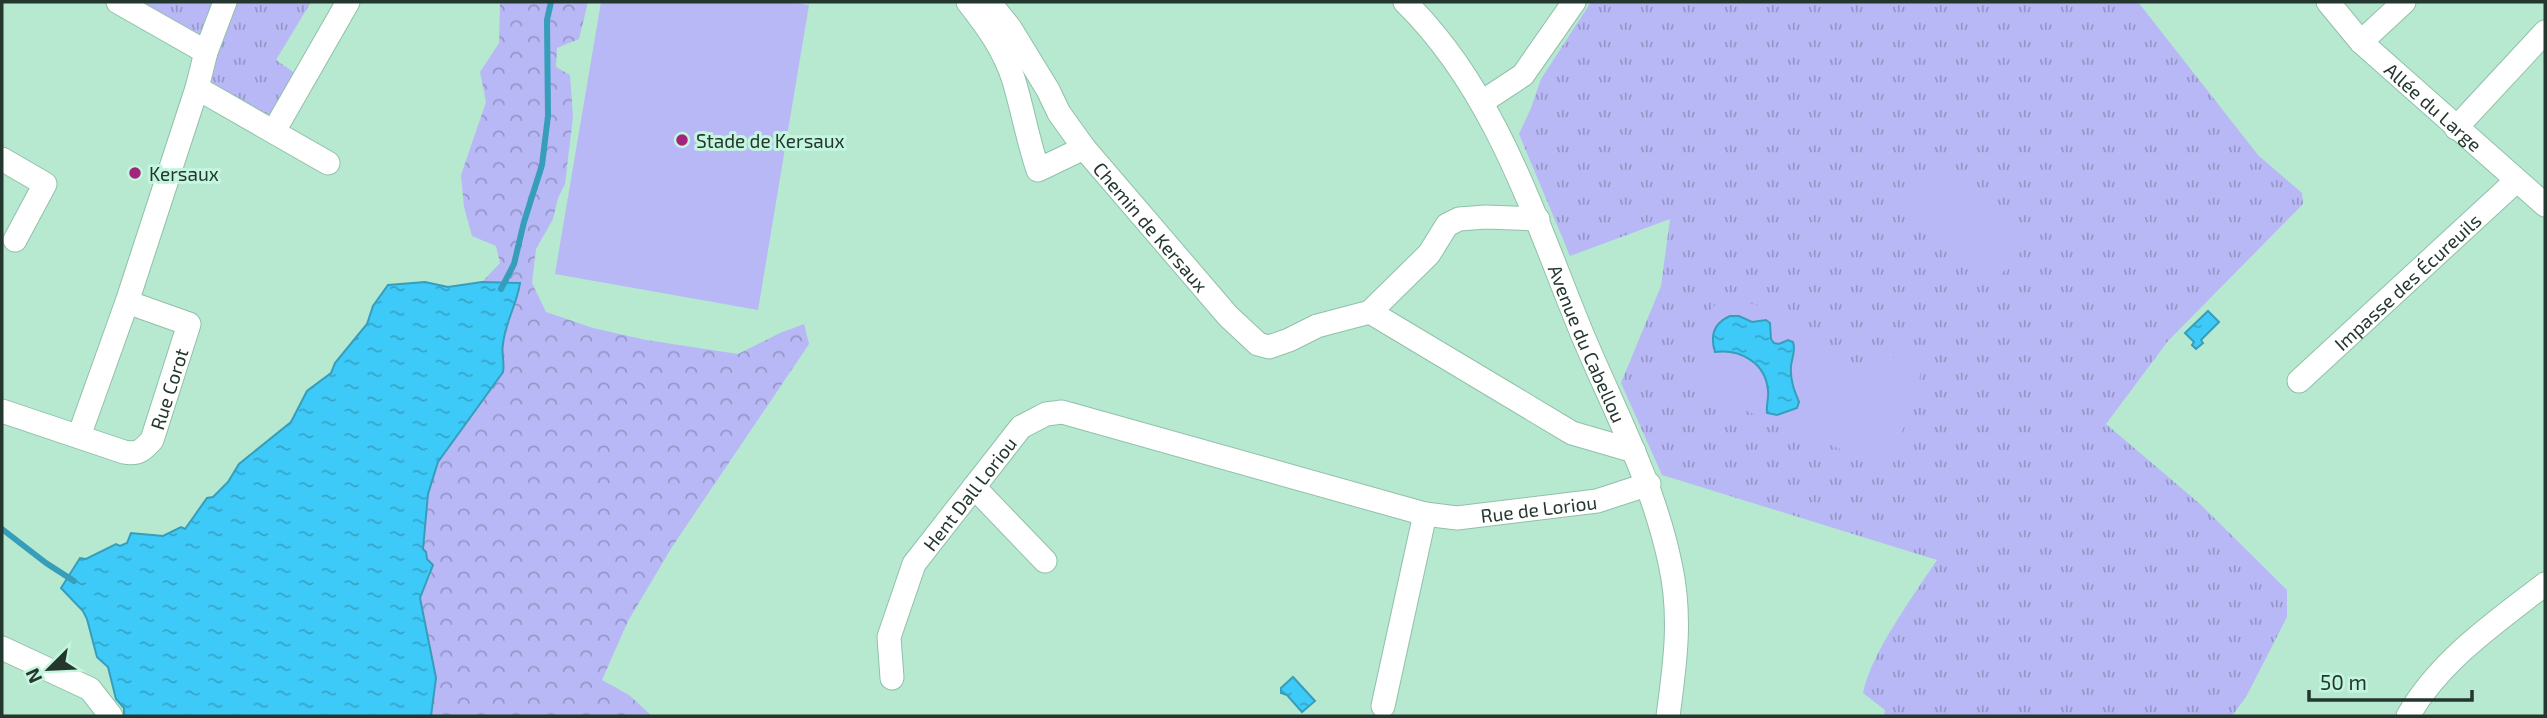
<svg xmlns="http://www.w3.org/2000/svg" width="2547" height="718" viewBox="0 0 2547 718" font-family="'Exo 2',sans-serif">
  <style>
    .grass { fill: url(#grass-tufts) }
    .forest { fill: url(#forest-crowns) }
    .garden { fill: #b8b8f6 }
    .water { fill: url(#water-ripples); stroke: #369ebb; stroke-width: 2 }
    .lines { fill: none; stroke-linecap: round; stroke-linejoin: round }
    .stream { stroke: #369ebb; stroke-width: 6 }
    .minor-casing { stroke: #91c0aa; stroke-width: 25 }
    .minor { stroke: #fff; stroke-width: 23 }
    .poi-dot { fill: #a2257a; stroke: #c4f5de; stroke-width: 2.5 }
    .labels { text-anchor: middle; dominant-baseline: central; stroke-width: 6; stroke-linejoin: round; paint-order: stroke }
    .street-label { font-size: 19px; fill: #24372e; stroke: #c4f5de }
    .poi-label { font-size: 19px; fill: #24372e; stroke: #c4f5de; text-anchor: start }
  </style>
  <defs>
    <pattern id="grass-tufts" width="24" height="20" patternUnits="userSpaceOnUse" patternTransform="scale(1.75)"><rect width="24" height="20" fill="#b8b8f6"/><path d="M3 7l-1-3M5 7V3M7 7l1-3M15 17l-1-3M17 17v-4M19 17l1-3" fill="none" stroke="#9596c8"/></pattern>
    <pattern id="forest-crowns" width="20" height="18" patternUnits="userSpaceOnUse" patternTransform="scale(1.75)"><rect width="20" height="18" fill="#b8b8f6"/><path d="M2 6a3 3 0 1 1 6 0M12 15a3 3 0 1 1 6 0" fill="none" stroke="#9596c8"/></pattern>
    <pattern id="water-ripples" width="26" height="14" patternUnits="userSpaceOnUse" patternTransform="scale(1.75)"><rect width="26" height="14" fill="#3ecaf8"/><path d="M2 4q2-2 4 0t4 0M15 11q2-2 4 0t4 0" fill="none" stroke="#34a5c9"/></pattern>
  </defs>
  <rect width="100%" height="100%" fill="#b7e8d0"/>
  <g class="grass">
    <polygon points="127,2 215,2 197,43"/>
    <polygon points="230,2 311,2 276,60 299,76 274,125 201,83"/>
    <path d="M1591,2H2138L2258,155L2302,193L2303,204L2168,341L2106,424L2200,504L2287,590V617L2246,697L2232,716H1884L1885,710L1863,693C1871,653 1914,595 1937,560L1662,475L1621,383L1661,286L1670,219L1570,256L1519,134L1531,108L1541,79Z"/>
  </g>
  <path class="forest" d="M500,2H588L579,39L557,48L556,67L570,75L573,117L565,184L558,198L553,219L536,249L532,283L546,312L593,328L646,340L738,354L780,333L804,324L809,344L672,547L628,621L602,680L629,695L652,716H431L436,678L420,598L431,574L426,552L423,549L428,494L438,462L503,372C505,362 501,354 503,344C505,323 518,305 520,283L482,282L500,263L496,246L472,236L464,207L461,175L486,102L480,72L499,43Z"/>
  <g class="garden">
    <polygon points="601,2 790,2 809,5 758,310 555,274"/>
    <polygon points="1936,162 2028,243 1996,280 1904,199"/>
    <polygon points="1728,298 1777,310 1791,326 1805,333 1815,347 1832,359 1849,364 1874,365 1890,363 1897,352 1921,367 1919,384 1889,469 1707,395 1711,382 1699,377 1701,359 1694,346 1697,325 1716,304"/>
  </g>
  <g class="water">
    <path d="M425,282L448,287L482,282L520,283C517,304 505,323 503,344C501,354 505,362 503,372L438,462L428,494L423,549L426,552L427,559L433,565L420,598L436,678L431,716H124V708L116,699L108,667L97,657L87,619L83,611L61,588L80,558L86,559L116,544L120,546L127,543L131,533L163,536L181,527L185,529L207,498L213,497L228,482L239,464L291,422L307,391L331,373L335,363L367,324L373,306L388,285Z"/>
    <polygon points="2208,311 2219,322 2201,340 2203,343 2196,349 2192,345 2194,342 2185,333"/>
    <path d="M1730,316H1739L1752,322L1766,320L1770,323L1771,339L1774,343L1779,344L1788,340L1793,342C1796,351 1792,357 1791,366C1790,380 1794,390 1799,402L1797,408L1777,415L1767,413C1766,405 1769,398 1768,391C1766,363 1741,349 1715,352C1710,336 1714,323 1730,316Z"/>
    <polygon points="1293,677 1315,701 1302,712 1287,695 1281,693 1281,688"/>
  </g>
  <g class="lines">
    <g class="stream">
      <polyline points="501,289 514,264 524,222 542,165 548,116 547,20 551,2"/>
      <polyline points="2,529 46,563 74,581"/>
    </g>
    <g class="minor-casing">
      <g id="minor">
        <polyline points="118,2 206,52"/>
        <path d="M968,2C987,26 1005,51 1014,81C1023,111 1028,141 1038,170L1084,148"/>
        <path id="s1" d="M989,2L1010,28L1048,90L1059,113L1084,148L1228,316L1258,344L1269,347L1289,340L1317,326L1370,312L1429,254L1447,225L1459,219L1486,217L1538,219"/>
        <path id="s2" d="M1405,2C1497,92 1535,220 1583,336C1615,412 1653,482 1670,563C1682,616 1675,664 1668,716"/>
        <path id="s3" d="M2328,2L2361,42L2545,205"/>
        <polyline points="2361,42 2404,2"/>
        <polyline points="197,88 328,163"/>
        <polyline points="1482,102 1523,75 1574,2"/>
        <polyline points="2456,128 2545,32"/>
        <polyline points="274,131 348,2"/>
        <polyline points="2,159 45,184 15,240"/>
        <polyline points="1370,312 1572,433 1634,451"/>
        <path id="s4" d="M2299,381L2516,181"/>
        <path id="s5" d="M2,411L124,452C138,455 143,450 152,440L189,324L127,302"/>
        <polyline points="79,436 127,302 197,88 206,52 225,2"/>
        <polyline points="974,487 1045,561"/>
        <polyline points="2,648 90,689 111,716"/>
        <path id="s6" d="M892,678L889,637L914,564L1021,427L1046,414L1062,412L1425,514L1457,518L1597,501L1649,484"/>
        <polyline points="1383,706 1425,514"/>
        <path d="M2408,716C2440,660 2495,623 2545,584"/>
      </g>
    </g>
    <use href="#minor" class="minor"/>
  </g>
  <g class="poi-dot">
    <circle cx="682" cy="140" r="7"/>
    <circle cx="135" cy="173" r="7"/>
  </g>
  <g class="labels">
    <g class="street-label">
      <text stroke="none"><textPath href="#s3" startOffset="149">Allée du Large</textPath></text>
      <text stroke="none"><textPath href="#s1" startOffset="278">Chemin de Kersaux</textPath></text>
      <text stroke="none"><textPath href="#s4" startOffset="147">Impasse des Écureuils</textPath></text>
      <text stroke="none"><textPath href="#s2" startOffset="390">Avenue du Cabellou</textPath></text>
      <text stroke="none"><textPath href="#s5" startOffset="215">Rue Corot</textPath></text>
      <text stroke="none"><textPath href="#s6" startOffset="208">Hent Dall Loriou</textPath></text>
      <text stroke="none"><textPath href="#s6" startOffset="828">Rue de Loriou</textPath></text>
    </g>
    <g class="poi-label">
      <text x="696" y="140">Stade de Kersaux</text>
      <text x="149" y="173">Kersaux</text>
    </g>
  </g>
  <rect width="2547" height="718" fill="none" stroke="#24372e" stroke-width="7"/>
  <g transform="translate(49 669) rotate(246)" stroke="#c4f5de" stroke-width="5" paint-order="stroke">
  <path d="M0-5L12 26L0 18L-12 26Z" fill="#24372e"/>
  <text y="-10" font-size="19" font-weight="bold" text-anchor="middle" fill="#24372e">N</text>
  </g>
  <path d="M2309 690v10h163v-10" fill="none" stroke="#24372e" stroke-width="3.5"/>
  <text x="2320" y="690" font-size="21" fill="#24372e" stroke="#c4f5de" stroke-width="5" paint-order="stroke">50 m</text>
</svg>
